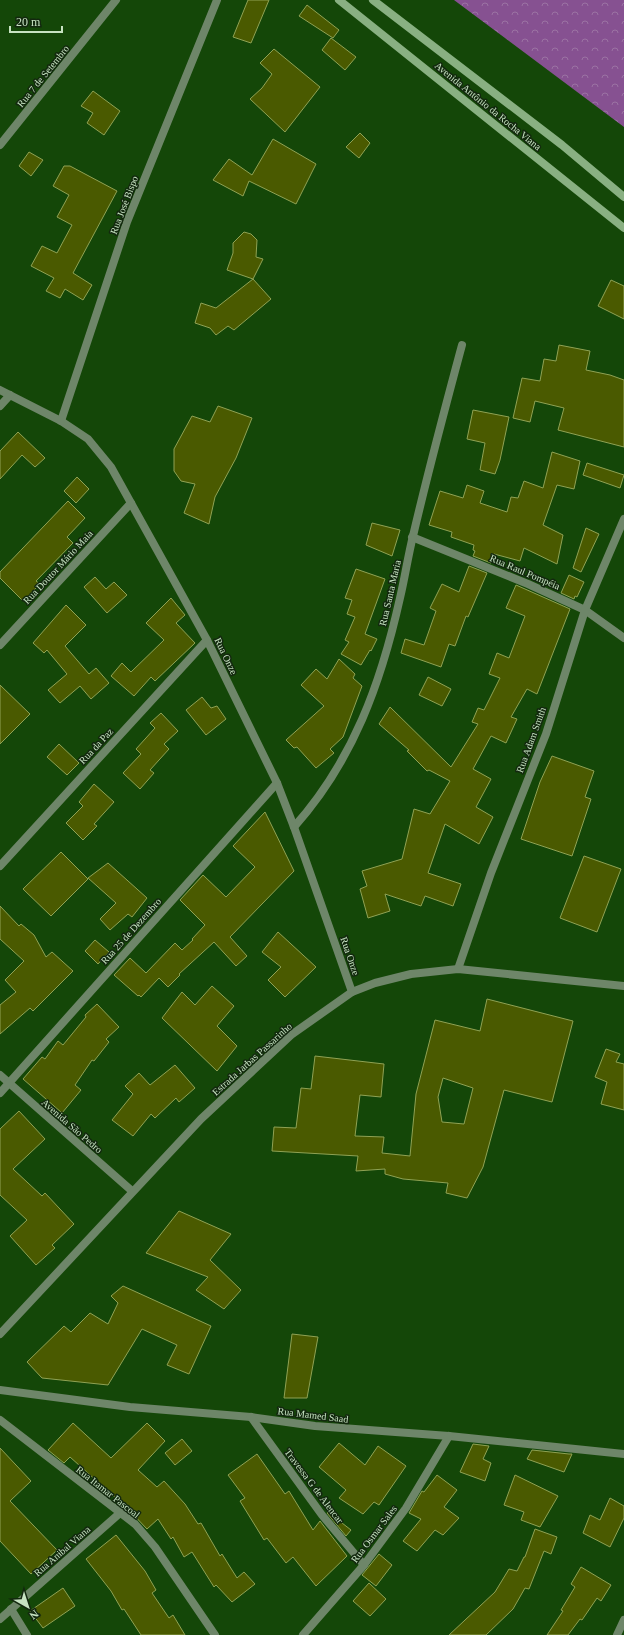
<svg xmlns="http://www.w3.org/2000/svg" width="624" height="1635" viewBox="0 0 624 1635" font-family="Georgia,serif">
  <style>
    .forest { fill: url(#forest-crowns) }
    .building { fill: #4a5a00; stroke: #8fa254; fill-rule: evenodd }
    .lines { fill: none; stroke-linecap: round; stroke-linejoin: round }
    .minor { stroke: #6e8669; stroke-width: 8 }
    .tertiary { stroke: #6e8669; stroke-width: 8 }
    .secondary { stroke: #89b082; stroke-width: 8 }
    .labels { text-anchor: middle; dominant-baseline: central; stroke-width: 3; stroke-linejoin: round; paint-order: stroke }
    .street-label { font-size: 10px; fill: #c7e3c2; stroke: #13280f }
  </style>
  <defs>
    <pattern id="forest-crowns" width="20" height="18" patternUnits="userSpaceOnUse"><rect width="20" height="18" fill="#865191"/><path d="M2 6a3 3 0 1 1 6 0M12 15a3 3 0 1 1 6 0" fill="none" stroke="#9b72a3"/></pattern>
  </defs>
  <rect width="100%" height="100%" fill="#144708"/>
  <polygon class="forest" points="454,0 624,0 624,127"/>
  <g class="building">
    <polygon points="248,0 269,0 251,43 233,37"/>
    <polygon points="307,5 339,30 333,38 299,16"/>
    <polygon points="331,38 356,57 345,70 322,50"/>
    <polygon points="274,49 320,87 285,132 250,99 262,88 272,74 260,63"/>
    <polygon points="93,91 120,111 104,135 87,123 93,113 81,106"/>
    <polygon points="360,133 370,143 359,158 346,147"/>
    <polygon points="273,139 316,164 296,204 249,181 243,196 213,180 229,159 252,175"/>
    <polygon points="29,152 43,160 31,176 19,166"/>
    <polygon points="64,166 70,166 117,191 73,273 92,285 83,300 65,289 60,298 46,291 54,278 31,266 42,246 57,253 72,225 57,217 69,195 53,186"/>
    <polygon points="244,232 251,234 257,240 256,257 263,259 253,279 227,270 233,253 233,243"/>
    <polygon points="253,279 271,299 234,330 228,326 216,335 210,328 195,323 201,303 216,308"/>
    <polygon points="611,280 624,286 624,319 598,306"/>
    <polygon points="559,345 590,351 586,370 610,375 624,380 624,447 558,430 564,408 535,401 530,422 513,418 522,378 540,381 544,359 556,361"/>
    <polygon points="218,406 252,418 236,458 215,497 209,524 184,513 195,484 181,481 174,471 174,449 192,416 210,422"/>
    <polygon points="473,410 509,417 500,460 495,474 480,470 485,443 467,439"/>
    <polygon points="18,432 45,458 35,467 22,455 0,479 0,451"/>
    <polygon points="552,452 580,461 574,489 557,485 543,525 563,535 557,564 524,548 520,561 494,554 491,563 473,556 475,551 473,550 474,545 451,537 452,532 429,525 440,491 463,498 467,485 484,491 480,503 507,512 511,497 518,498 524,481 543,488"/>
    <polygon points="587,463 624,475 620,488 583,475"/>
    <polygon points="77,477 89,489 76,503 64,491"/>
    <polygon points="68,501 85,518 67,537 73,543 36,581 40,584 23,601 0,578 0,572"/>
    <polygon points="372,523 400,530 392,556 366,545"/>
    <polygon points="586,528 599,534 581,572 573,568"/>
    <polygon points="469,566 487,573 468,617 466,616 455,646 449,644 441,667 401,653 405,639 424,645 436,611 430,608 442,584 459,592"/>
    <polygon points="356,569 385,579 365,634 377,639 371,651 370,650 361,665 341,654 349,642 345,640 355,617 347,614 352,600 345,598"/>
    <polygon points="569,575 584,582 577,597 575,596 574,599 561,593"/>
    <polygon points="95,577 106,589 114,582 127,595 107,613 84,587"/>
    <polygon points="516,585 570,609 537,694 527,689 511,717 517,719 506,743 491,736 473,769 491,779 476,807 493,817 479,844 445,824 428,873 461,884 453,906 425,896 421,906 385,894 390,911 368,918 360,889 367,886 362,871 402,859 414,809 430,814 450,781 429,770 427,771 407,751 409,750 379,724 390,707 451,767 478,724 472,722 478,708 484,710 500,678 489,674 497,653 509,658 525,616 506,608"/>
    <polygon points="171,598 185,615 176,623 195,643 155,681 151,677 134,696 111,676 122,663 131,672 164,640 146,623"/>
    <polygon points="66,605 86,625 65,646 89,674 96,668 109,683 91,699 80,686 60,703 48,690 67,674 47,650 44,653 33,643"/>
    <polygon points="339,659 355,674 353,678 362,686 343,737 330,749 334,753 316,768 297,747 294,748 286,740 324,706 301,685 316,669 327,679"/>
    <polygon points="428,677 451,689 442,706 419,695"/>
    <polygon points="0,685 30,714 0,744"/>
    <polygon points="202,697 211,708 217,706 226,719 206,735 186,710"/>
    <polygon points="161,713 178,731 164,744 169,749 150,770 154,773 140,789 123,773 141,754 136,749 155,728 150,723"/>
    <polygon points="59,744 79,763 67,775 47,757"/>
    <polygon points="552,756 594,771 585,797 591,799 572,856 521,839 540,782"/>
    <polygon points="94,784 114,802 94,824 97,826 83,840 66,823 83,806 79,802"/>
    <polygon points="265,812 294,871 230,937 247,956 236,966 214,942 179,974 180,975 168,987 159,978 141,997 139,995 138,996 114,975 130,958 146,973 175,943 182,950 193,940 192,939 205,925 180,900 203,875 226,897 255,867 233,846"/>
    <polygon points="61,852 88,879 51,916 23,889"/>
    <polygon points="584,856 621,869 597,932 560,918"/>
    <polygon points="108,863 147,898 132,917 128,914 110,930 100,919 116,903 88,878"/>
    <polygon points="0,906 19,926 21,924 34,935 46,957 52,952 73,971 33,1011 30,1008 0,1034 0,1005 16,992 5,980 24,961 0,939"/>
    <polygon points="278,932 316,967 285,997 268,980 281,967 262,952"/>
    <polygon points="95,940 109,952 98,964 85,951"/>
    <polygon points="212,986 234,1006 217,1026 237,1046 217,1071 162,1018 182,992 195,1005"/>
    <path d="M487,999L573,1021L552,1102L504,1090L483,1167L467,1198L446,1193L448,1183L403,1179L385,1174V1169L356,1171L358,1156L272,1151L274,1127L296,1128L301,1088L311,1089L315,1056L384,1064L381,1097L360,1095L355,1136L384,1137L382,1153L410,1156L416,1094L435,1020L480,1031ZM443,1078L473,1088L464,1124L442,1122L438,1097Z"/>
    <polygon points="97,1004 119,1027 106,1039 109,1042 94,1061 92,1060 75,1085 81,1090 62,1113 23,1079 42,1057 45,1059 58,1041 63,1045 86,1017 85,1015"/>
    <polygon points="606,1049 620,1054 616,1062 624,1064 624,1110 601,1104 607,1082 595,1077"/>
    <polygon points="175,1065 195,1088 179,1102 176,1098 155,1118 151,1114 133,1136 112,1120 133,1094 125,1086 139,1073 150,1085"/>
    <polygon points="19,1111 45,1139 13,1169 42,1196 45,1193 74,1224 52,1245 55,1248 36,1265 10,1236 27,1220 0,1195 0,1129"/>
    <polygon points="179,1211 231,1234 210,1260 241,1290 224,1309 196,1290 208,1277 146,1253"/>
    <polygon points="123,1286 211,1326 189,1374 167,1365 177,1345 142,1329 108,1385 42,1378 27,1362 64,1326 71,1332 90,1313 108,1324 118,1303 111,1296"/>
    <polygon points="292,1334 318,1337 307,1398 284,1398"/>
    <polygon points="73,1423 111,1458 147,1423 165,1441 138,1470 157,1487 164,1481 185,1504 198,1524 201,1523 220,1556 222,1554 237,1578 244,1572 255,1584 232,1602 216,1585 214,1587 192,1552 184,1557 173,1537 171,1539 158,1519 147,1529 129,1510 70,1457 64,1463 48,1450"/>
    <polygon points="182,1439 192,1451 175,1465 165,1453"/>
    <polygon points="339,1443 365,1465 378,1446 406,1466 379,1505 374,1502 363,1514 339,1498 346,1490 319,1467"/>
    <polygon points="473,1444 489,1446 483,1459 491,1463 485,1481 460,1472"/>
    <polygon points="0,1448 31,1481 10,1501 57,1550 31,1574 0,1541"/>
    <polygon points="532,1450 569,1454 572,1454 564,1472 527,1459"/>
    <polygon points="257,1454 285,1494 289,1491 313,1530 320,1521 347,1556 316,1586 293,1557 286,1563 267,1538 264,1540 240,1501 245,1498 228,1475"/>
    <polygon points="437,1475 457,1490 444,1507 459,1518 443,1535 435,1530 417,1551 403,1541 421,1519 409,1513 422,1491 424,1492"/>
    <polygon points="515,1475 558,1496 540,1527 521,1520 524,1512 504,1505"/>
    <polygon points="610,1498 624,1506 624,1518 610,1547 583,1533 590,1515 600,1520"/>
    <polygon points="328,1512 351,1530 346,1536 327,1513"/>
    <polygon points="535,1529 557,1537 551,1554 544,1551 529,1589 525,1588 513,1609 486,1635 449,1635 495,1592 509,1569 517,1571 524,1557 525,1557"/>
    <polygon points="116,1535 145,1571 156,1590 152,1593 169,1618 173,1615 185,1635 141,1635 124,1609 122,1610 111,1591 86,1559"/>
    <polygon points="379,1554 392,1565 376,1586 362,1575"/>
    <polygon points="581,1567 611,1585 601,1601 597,1598 582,1620 580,1619 568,1635 547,1635 563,1611 561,1610 575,1587 571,1584"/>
    <polygon points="369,1583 386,1599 370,1616 353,1601"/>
    <polygon points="63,1588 75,1606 43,1628 30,1611"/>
  </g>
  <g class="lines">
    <g class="minor">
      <polyline points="0,145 116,0"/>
      <polyline points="0,390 61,421 88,439 111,467 207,640 277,783 294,827 352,992"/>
      <polyline points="0,406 10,395"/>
      <polyline points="61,421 127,222 217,0"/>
      <polyline points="412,537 528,584 585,610 624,638"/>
      <polyline points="0,645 131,503"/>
      <path d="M294,827C353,761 381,683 400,598C405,577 408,556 413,536C428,472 445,408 462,345"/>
      <polyline points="0,866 207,640"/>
      <polyline points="458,969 491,873 546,734 585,610 624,519"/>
      <polyline points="0,1075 132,1191"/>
      <polyline points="0,1093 277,783"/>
      <polyline points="0,1390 130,1407 251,1417 315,1426 449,1436 624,1454"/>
      <polyline points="251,1417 322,1515 364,1565"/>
      <polyline points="0,1420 135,1524 155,1547 215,1635"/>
      <polyline points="11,1609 27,1635"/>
      <polyline points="0,1619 120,1513"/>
      <polyline points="303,1635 364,1565 406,1508 449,1436"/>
      <polyline points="617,1635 624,1620"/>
    </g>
    <polyline class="tertiary" points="0,1334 201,1119 291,1035 352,992 375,983 411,974 458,969 624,986"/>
    <g class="secondary">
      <polyline points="339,0 624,228"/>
      <polyline points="373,0 562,145 624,197"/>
    </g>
  </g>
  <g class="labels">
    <g class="street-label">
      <text transform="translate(43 76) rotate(-51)">Rua 7 de Setembro</text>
      <text transform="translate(488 106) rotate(39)">Avenida Antônio da Rocha Viana</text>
      <text transform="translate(124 205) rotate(-69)">Rua José Bispo</text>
      <text transform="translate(58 567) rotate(-47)">Rua Doutor Mário Maia</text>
      <text transform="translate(525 572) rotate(23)">Rua Raul Pompéia</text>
      <text transform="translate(390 593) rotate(-77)">Rua Santa Maria</text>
      <text transform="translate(226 656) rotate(64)">Rua Onze</text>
      <text transform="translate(531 740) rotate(-70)">Rua Adam Smith</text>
      <text transform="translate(96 746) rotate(-47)">Rua da Paz</text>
      <text transform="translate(131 931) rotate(-48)">Rua 25 de Dezembro</text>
      <text transform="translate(350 956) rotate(71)">Rua Onze</text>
      <text transform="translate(252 1059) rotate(-42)">Estrada Jarbas Passarinho</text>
      <text transform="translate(72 1126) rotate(41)">Avenida São Pedro</text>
      <text transform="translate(313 1415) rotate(7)">Rua Mamed Saad</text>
      <text transform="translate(314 1486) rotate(53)">Travessa G de Alencar</text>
      <text transform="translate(108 1492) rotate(38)">Rua Itamar Pascoal</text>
      <text transform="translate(374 1534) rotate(-53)">Rua Osmar Sales</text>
      <text transform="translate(62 1551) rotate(-41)">Rua Anibal Viana</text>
    </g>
  </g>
  <g transform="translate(28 1607) rotate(141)" stroke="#13280f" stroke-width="3" paint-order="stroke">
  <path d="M0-3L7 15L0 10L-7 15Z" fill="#c7e3c2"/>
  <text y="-6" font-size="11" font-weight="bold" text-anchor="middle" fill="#c7e3c2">N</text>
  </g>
  <path d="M10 26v6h52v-6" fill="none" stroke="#c7e3c2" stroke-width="2"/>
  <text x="16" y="26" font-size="12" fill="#c7e3c2" stroke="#13280f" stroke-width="3" paint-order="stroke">20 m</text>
</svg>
